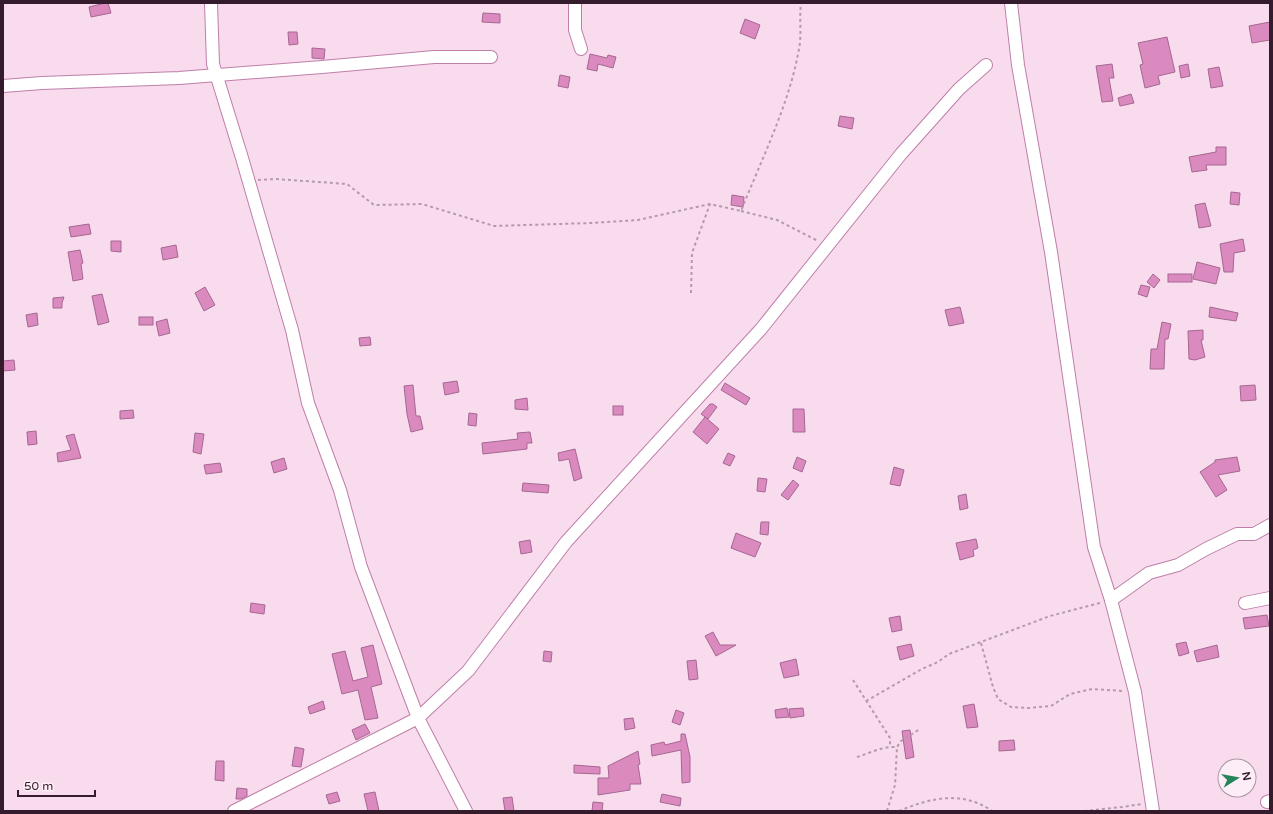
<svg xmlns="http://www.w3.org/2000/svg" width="1273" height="814" viewBox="0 0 1273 814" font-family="'Varela Round',sans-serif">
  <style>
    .building { fill: #db8abf; stroke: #a56791 }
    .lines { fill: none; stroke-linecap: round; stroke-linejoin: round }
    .minor-casing { stroke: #bf7fa9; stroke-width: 14 }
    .path { stroke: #b59aab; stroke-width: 2; stroke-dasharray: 3 3; stroke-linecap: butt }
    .minor { stroke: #fff; stroke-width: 12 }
  </style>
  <rect width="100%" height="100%" fill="#f8dbed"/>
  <g class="building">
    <polygon points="105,3 108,3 111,13 91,17 89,7"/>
    <polygon points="483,13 500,14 500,23 482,22"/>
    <polygon points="745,19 760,25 755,39 740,33"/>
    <polygon points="1270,22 1270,40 1252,43 1249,26"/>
    <polygon points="288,32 297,32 298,44 289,45"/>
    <polygon points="1167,37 1175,72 1158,76 1160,84 1145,88 1140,65 1143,64 1138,43"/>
    <polygon points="312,48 325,49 324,59 312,58"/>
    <polygon points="590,54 607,58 608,55 616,57 613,68 598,64 597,71 587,69"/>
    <polygon points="1112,64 1114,78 1109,78 1113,101 1102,102 1096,66"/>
    <polygon points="1188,64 1190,76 1181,78 1179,66"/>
    <polygon points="1219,67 1223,86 1211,88 1208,69"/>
    <polygon points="560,75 570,77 568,88 558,86"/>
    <polygon points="1131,94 1134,103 1120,106 1118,98"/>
    <polygon points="840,116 854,118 852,129 838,126"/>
    <polygon points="1216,147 1226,147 1226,165 1206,165 1207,170 1192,172 1189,157 1216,152"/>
    <polygon points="1231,192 1240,193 1239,205 1230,204"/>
    <polygon points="732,195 744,197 743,207 731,205"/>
    <polygon points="1205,203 1211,226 1199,228 1195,205"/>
    <polygon points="89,224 91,234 71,237 69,227"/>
    <polygon points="1243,239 1245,251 1234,253 1233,272 1224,272 1220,244"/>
    <polygon points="111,241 121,241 121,252 111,251"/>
    <polygon points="176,245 178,257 163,260 161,248"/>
    <polygon points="80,250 83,263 81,264 83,279 73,281 68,252"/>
    <polygon points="1197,262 1220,268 1216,284 1193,279"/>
    <polygon points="1153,274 1160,280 1154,288 1147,282"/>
    <rect x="1168" y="274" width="24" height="8"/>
    <polygon points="1141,285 1150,287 1147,297 1138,294"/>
    <polygon points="205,287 215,305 204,311 195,293"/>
    <polygon points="102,294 109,322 98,325 92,296"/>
    <polygon points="64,297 62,303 62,308 53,308 53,298"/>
    <polygon points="960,307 964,323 949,326 945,310"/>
    <polygon points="1210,307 1238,313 1236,321 1209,317"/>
    <polygon points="37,313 38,325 28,327 26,315"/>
    <rect x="139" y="317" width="14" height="8"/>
    <polygon points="167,319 170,333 159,336 156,322"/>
    <polygon points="1162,322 1171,324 1168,339 1165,339 1164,369 1150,369 1151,349 1157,349"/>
    <polygon points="1203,330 1203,340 1201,340 1205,357 1195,360 1189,359 1188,331"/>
    <polygon points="370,337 371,345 360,346 359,338"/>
    <polygon points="14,360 15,370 3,371 3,361"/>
    <polygon points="457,381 459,392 445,395 443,383"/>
    <polygon points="725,383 750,398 746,405 721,390"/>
    <polygon points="413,385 416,416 420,416 423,429 411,432 407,414 404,386"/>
    <polygon points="1255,385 1256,400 1241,401 1240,386"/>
    <polygon points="527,398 528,410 515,409 515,400"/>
    <polygon points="710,404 713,404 717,407 708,419 701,414"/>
    <rect x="613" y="406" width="10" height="9"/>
    <polygon points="793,409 804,409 805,432 793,432"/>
    <polygon points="133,410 134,418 120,419 120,411"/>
    <polygon points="469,413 477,414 476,426 468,425"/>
    <polygon points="705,417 719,429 707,444 693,432"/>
    <polygon points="36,431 37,444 28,445 27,432"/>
    <polygon points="530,432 532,443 527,443 527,449 483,454 482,443 518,439 517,433"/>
    <polygon points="195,433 204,434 201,454 193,452"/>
    <polygon points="74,434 81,458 58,462 57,453 71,450 66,436"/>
    <polygon points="575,449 582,478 574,481 569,459 559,461 558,453"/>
    <polygon points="728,453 735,456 730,466 723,463"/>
    <polygon points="797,457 806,461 802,472 793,468"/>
    <polygon points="1237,457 1240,471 1218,475 1227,490 1216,497 1200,472 1215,462 1215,460"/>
    <polygon points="284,458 287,469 274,473 271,462"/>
    <polygon points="220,463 222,472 206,474 204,465"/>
    <polygon points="894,467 904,470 900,486 890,484"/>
    <polygon points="758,478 767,479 765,492 757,491"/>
    <polygon points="793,480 799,485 788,500 781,495"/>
    <polygon points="523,483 549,485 548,493 522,491"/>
    <polygon points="966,494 968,508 960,510 958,496"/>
    <polygon points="761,522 769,522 768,535 760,534"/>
    <polygon points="736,533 761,543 755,557 731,548"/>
    <polygon points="976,539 978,548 973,550 974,556 960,560 956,543"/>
    <polygon points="530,540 532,552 521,554 519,542"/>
    <polygon points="251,603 265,605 264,614 250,612"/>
    <polygon points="1267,615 1269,626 1245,629 1243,618"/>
    <polygon points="900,616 902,630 892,632 889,618"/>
    <polygon points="713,632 720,645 736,645 716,656 705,636"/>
    <polygon points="1186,642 1189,653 1179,656 1176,644"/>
    <polygon points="911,644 914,656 900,660 897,647"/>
    <polygon points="373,645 382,684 371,687 378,718 365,720 358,690 342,694 332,654 345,651 353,681 368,677 361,648"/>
    <polygon points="1217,645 1219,657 1197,662 1194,651"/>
    <polygon points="544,651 552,652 551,662 543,661"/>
    <polygon points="796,659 799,675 784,678 780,663"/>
    <polygon points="696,660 698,679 689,680 687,661"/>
    <polygon points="323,701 325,709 310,714 308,707"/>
    <polygon points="974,704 978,727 967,728 963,706"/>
    <polygon points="787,708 789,717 776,718 775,710"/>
    <polygon points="803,708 804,716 790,718 789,709"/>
    <polygon points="676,710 684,713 680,725 672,722"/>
    <polygon points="633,718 635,728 625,730 624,719"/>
    <polygon points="365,724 370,733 356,740 352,730"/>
    <polygon points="910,730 914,757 906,759 902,731"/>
    <polygon points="681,734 685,734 690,757 690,782 682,783 681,750 652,756 651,745 664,742 665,745 681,741"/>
    <polygon points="1014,740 1015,750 999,751 999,741"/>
    <polygon points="295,747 304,749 301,767 292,766"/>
    <polygon points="638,751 640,764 638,765 641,784 630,784 630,790 598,795 598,778 609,778 608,766"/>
    <polygon points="216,761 224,761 224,781 215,780"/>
    <polygon points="574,765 600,767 600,774 574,773"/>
    <polygon points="237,788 247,789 247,796 241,799 236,799"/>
    <polygon points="337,792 340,801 329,804 326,795"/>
    <polygon points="375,792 379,811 368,811 364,794"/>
    <polygon points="662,794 681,798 680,806 660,802"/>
    <polygon points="512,797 514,811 505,811 503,798"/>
    <polygon points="593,802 603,803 602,811 592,811"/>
  </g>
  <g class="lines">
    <g class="minor-casing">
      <g id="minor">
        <polyline points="211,3 213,64 242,158 292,330 308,403 340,490 361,567 418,718 466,811"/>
        <polyline points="575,3 575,30 581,49"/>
        <polyline points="1011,3 1018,65 1051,252 1094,547 1111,600 1135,692 1153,811"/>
        <polyline points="3,86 42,83 179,78 322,67 434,57 491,57"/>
        <polyline points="1111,600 1149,573 1178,565 1206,549 1237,534 1254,534 1270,525"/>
        <polyline points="1245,603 1270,598"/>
        <polyline points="1267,802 1270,801"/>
        <polyline points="234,811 418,718 468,671 566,542 761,329 901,154 959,89 986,65"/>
      </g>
    </g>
    <g class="path">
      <path d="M258,180L276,179L347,184L374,205L422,204L494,226L591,223L638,220L710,204L741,211C762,158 789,105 799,49C802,34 799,18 801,3"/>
      <polyline points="741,211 777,220 818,241"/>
      <polyline points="691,293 692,253 710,204"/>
      <polyline points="981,643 993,687 998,699 1011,707 1029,708 1051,706 1070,694 1092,689 1123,691"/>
      <polyline points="853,680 890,738 890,746"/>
      <polyline points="866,701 922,669 938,662 949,654 1050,616 1100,603"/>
      <path d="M857,757C870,753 883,746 897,747L901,741L920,729"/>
      <polyline points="887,811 895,785 897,747"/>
      <path d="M899,811C930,798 962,790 992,811"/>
      <polyline points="1084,811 1122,807 1142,804"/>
    </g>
    <use href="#minor" class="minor"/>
  </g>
  <rect width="1273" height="814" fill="none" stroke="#351c2d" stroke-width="8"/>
  <g transform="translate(1237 778) rotate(79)"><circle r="19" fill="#fcedf6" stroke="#ac99a6"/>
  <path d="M0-3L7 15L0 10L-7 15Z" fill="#26845b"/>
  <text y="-6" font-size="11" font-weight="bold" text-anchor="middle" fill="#351c2d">N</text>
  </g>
  <path d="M18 790v6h77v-6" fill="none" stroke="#351c2d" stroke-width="2"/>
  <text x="24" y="790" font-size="12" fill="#351c2d" stroke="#fcedf6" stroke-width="3" paint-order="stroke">50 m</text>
</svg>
